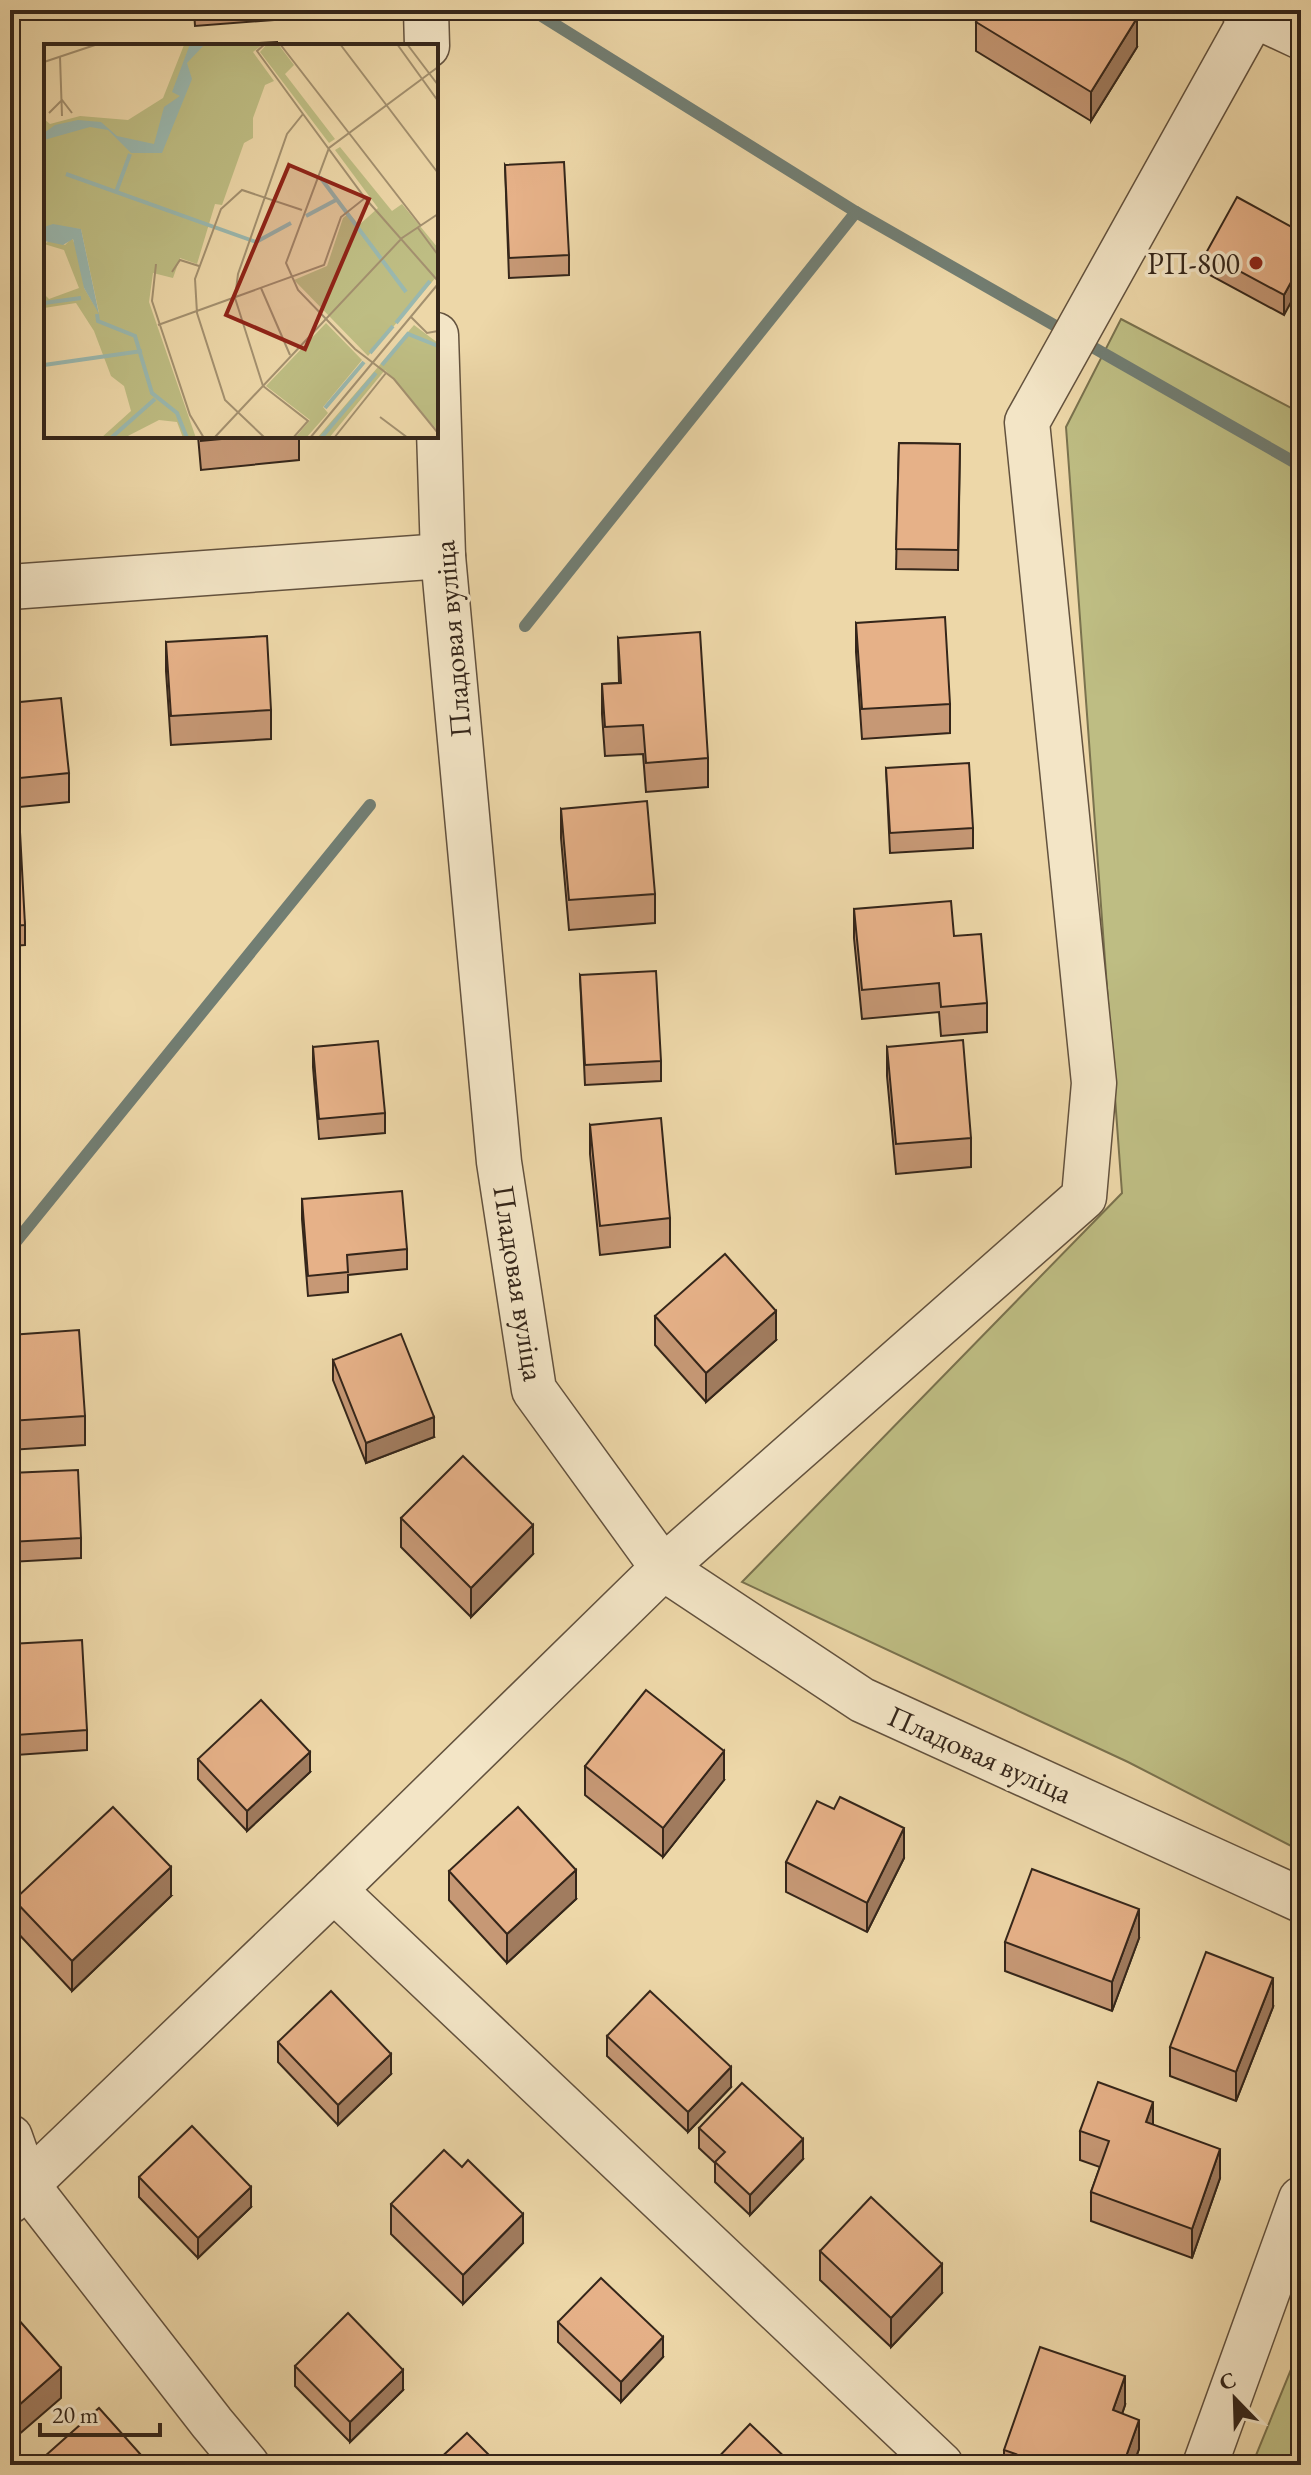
<svg xmlns="http://www.w3.org/2000/svg" width="1311" height="2475" viewBox="0 0 1311 2475" font-family="'EB Garamond',serif">
  <style>
    .green { fill: #bebd83; stroke: #7a724e; stroke-width: 2 }
    .lines { fill: none; stroke-linecap: round; stroke-linejoin: round }
    .stream { stroke: #727e73; stroke-width: 12 }
    .minor-casing { stroke: #63523e; stroke-width: 47 }
    .minor { stroke: #f3e5c6; stroke-width: 44 }
    .wall { fill: #c69875; stroke: #35261a; stroke-width: 2 }
    .shaded-wall { fill: #a17c5f; stroke: #35261a; stroke-width: 2 }
    .building { fill: #e6b188; stroke: #35261a; stroke-width: 2 }
    .poi-dot { fill: #8f2418; stroke: #f3e5c6; stroke-width: 3 }
    .labels { text-anchor: middle; dominant-baseline: central; stroke-width: 7; stroke-linejoin: round; paint-order: stroke }
    .poi-label { font-size: 30px; fill: #35261a; stroke: #f3e5c6; text-anchor: end }
    .street-label { font-size: 30px; fill: #35261a; stroke: #f3e5c6 }
    .inset-river { fill: none; stroke: #9ab8af; stroke-width: 4 }
    .inset-road { fill: none; stroke: #a3906f; stroke-width: 2 }
    .view { fill: #8f2418; fill-opacity: 0.15; stroke: #8f2418; stroke-width: 4 }
    .inset-edge { fill: none; stroke: #35261a; stroke-width: 4 }
  </style>
  <rect width="100%" height="100%" fill="#edd7a8"/>
  <filter id="stains"><feTurbulence type="fractalNoise" baseFrequency=".0025" numOctaves="4"/><feColorMatrix values="0 0 0 0 .2 0 0 0 0 .09 0 0 0 0 .02 0 0 0 .5 -.17"/></filter>
  <radialGradient id="worn" r=".72"><stop offset=".6" stop-color="#630" stop-opacity="0"/><stop offset="1" stop-color="#630" stop-opacity=".3"/></radialGradient>
  <g class="green">
    <polygon points="1121,319 1301,413 1301,1851 1128,1762 742,1582 1122,1193 1066,427"/>
    <polygon points="1301,2345 1301,2465 1252,2465"/>
  </g>
  <g class="lines">
    <g class="stream">
      <polyline points="532,10 856,212 1301,466"/>
      <polyline points="525,626 856,212"/>
      <polyline points="10,1249 370,805"/>
    </g>
    <g class="minor-casing">
      <g id="minor">
        <polyline points="426,10 427,46"/>
        <polyline points="1243,10 1301,37"/>
        <polyline points="436,335 443,556 499,1162 534,1390 663,1568 862,1700 1301,1900"/>
        <polyline points="10,587 443,556"/>
        <polyline points="334,1890 941,2465"/>
        <polyline points="10,2137 27,2185 212,2423 247,2465"/>
        <polyline points="10,2201 334,1890 663,1568 1084,1197 1094,1083 1027,422 1253,16"/>
        <polyline points="1205,2465 1301,2199"/>
      </g>
    </g>
    <use href="#minor" class="minor"/>
  </g>
  <g class="wall">
    <polygon points="194,10 287,10 287,19 195,26"/>
    <polygon points="976,22 1137,47 1091,121 976,51"/>
    <polygon points="505,165 569,255 569,275 509,278"/>
    <polygon points="1301,232 1284,315 1206,273 1206,253"/>
    <polygon points="198,436 299,436 299,460 201,470"/>
    <polygon points="899,443 960,444 958,570 896,569"/>
    <polygon points="856,623 950,704 950,733 862,739 856,652"/>
    <polygon points="618,638 708,758 708,787 646,792 643,754 605,756 602,714 602,684 619,683"/>
    <polygon points="166,642 271,710 271,739 171,745 166,671"/>
    <polygon points="10,703 69,773 69,802 10,808"/>
    <polygon points="886,768 973,828 973,848 890,853"/>
    <polygon points="561,809 655,894 655,923 569,930 561,838"/>
    <polygon points="10,833 25,925 25,945 10,946"/>
    <polygon points="854,909 954,936 987,1003 987,1032 941,1036 939,1012 862,1019 854,938"/>
    <polygon points="580,975 661,1061 661,1081 585,1085"/>
    <polygon points="313,1047 385,1113 385,1133 319,1139 313,1067"/>
    <polygon points="887,1047 971,1138 971,1167 896,1174 887,1076"/>
    <polygon points="590,1125 670,1218 670,1247 600,1255 590,1154"/>
    <polygon points="302,1199 407,1249 407,1269 348,1275 348,1292 308,1296 302,1219"/>
    <polygon points="655,1316 776,1340 706,1402 655,1345"/>
    <polygon points="10,1335 85,1416 85,1445 10,1450"/>
    <polygon points="333,1360 434,1437 366,1463 333,1380"/>
    <polygon points="10,1473 81,1538 81,1558 10,1562"/>
    <polygon points="401,1518 533,1554 471,1617 401,1547"/>
    <polygon points="10,1644 87,1730 87,1750 16,1755"/>
    <polygon points="198,1759 310,1772 247,1831 198,1779"/>
    <polygon points="585,1766 724,1780 663,1857 585,1795"/>
    <polygon points="834,1809 904,1858 867,1932 786,1892 786,1862"/>
    <polygon points="449,1871 576,1899 507,1963 449,1900"/>
    <polygon points="171,1896 72,1991 14,1929 14,1900"/>
    <polygon points="1139,1938 1112,2011 1005,1971 1005,1942"/>
    <polygon points="1273,2007 1236,2101 1170,2076 1170,2047"/>
    <polygon points="607,2036 731,2087 688,2132 607,2056"/>
    <polygon points="278,2042 391,2074 338,2125 278,2062"/>
    <polygon points="1153,2125 1220,2178 1192,2258 1091,2221 1091,2192 1100,2167 1080,2160 1080,2131"/>
    <polygon points="699,2128 803,2159 750,2215 715,2182 715,2163 699,2148"/>
    <polygon points="462,2167 523,2243 463,2304 391,2234 391,2204"/>
    <polygon points="139,2177 251,2207 198,2258 139,2197"/>
    <polygon points="820,2251 942,2293 891,2347 820,2280"/>
    <polygon points="558,2322 663,2357 621,2402 558,2342"/>
    <polygon points="295,2366 403,2390 350,2442 295,2386"/>
    <polygon points="1125,2405 1122,2414 1139,2449 1133,2465 1004,2465 1004,2450"/>
  </g>
  <g class="shaded-wall">
    <polygon points="1137,18 1137,47 1091,121 1091,92"/>
    <polygon points="1301,264 1301,284 1284,315 1284,295"/>
    <polygon points="776,1311 776,1340 706,1402 706,1373"/>
    <polygon points="434,1417 434,1437 366,1463 366,1443"/>
    <polygon points="533,1525 533,1554 471,1617 471,1588"/>
    <polygon points="724,1751 724,1780 663,1857 663,1828"/>
    <polygon points="310,1752 310,1772 247,1831 247,1811"/>
    <polygon points="904,1828 904,1858 867,1932 867,1903"/>
    <polygon points="171,1867 171,1896 72,1991 72,1961"/>
    <polygon points="576,1870 576,1899 507,1963 507,1934"/>
    <polygon points="1139,1909 1139,1938 1112,2011 1112,1982"/>
    <polygon points="1273,1978 1273,2007 1236,2101 1236,2072"/>
    <polygon points="391,2054 391,2074 338,2125 338,2105"/>
    <polygon points="731,2067 731,2087 688,2132 688,2112"/>
    <polygon points="1153,2102 1153,2131 1146,2122"/>
    <polygon points="803,2139 803,2159 750,2215 750,2195"/>
    <polygon points="1220,2149 1220,2178 1192,2258 1192,2229"/>
    <polygon points="251,2187 251,2207 198,2258 198,2238"/>
    <polygon points="523,2214 523,2243 463,2304 463,2275"/>
    <polygon points="942,2264 942,2293 891,2347 891,2318"/>
    <polygon points="663,2337 663,2357 621,2402 621,2382"/>
    <polygon points="61,2368 61,2398 10,2442 10,2413"/>
    <polygon points="403,2370 403,2390 350,2442 350,2422"/>
    <polygon points="1125,2376 1125,2405 1113,2440 1113,2410"/>
    <polygon points="1139,2420 1139,2449 1133,2465 1123,2465"/>
  </g>
  <g class="building">
    <polygon points="983,10 1123,10 1137,18 1091,92 976,22"/>
    <polygon points="277,42 277,46 206,46"/>
    <polygon points="564,162 569,255 509,258 505,165"/>
    <polygon points="1237,197 1301,232 1301,264 1284,295 1206,253"/>
    <polygon points="201,436 254,436 201,441"/>
    <polygon points="899,443 960,444 958,550 896,549"/>
    <polygon points="945,617 950,704 862,709 856,623"/>
    <polygon points="700,632 708,758 646,763 643,725 605,727 602,684 621,683 618,638"/>
    <polygon points="267,636 271,710 171,716 166,642"/>
    <polygon points="61,698 69,773 10,779 10,703"/>
    <polygon points="969,763 973,828 890,833 886,768"/>
    <polygon points="647,801 655,894 569,900 561,809"/>
    <polygon points="20,832 25,925 10,926 10,833"/>
    <polygon points="951,901 954,936 981,934 987,1003 941,1007 939,983 862,990 854,909"/>
    <polygon points="656,971 661,1061 585,1065 580,975"/>
    <polygon points="963,1040 971,1138 896,1144 887,1047"/>
    <polygon points="378,1041 385,1113 319,1119 313,1047"/>
    <polygon points="661,1118 670,1218 600,1226 590,1125"/>
    <polygon points="402,1191 407,1249 347,1255 348,1272 308,1276 302,1199"/>
    <polygon points="725,1254 776,1311 706,1373 655,1316"/>
    <polygon points="79,1330 85,1416 10,1421 10,1335"/>
    <polygon points="401,1334 434,1417 366,1443 333,1360"/>
    <polygon points="463,1456 533,1525 471,1588 401,1518"/>
    <polygon points="78,1470 81,1538 10,1542 10,1473"/>
    <polygon points="82,1640 87,1730 16,1735 10,1644"/>
    <polygon points="646,1690 724,1751 663,1828 585,1766"/>
    <polygon points="261,1700 310,1752 247,1811 198,1759"/>
    <polygon points="840,1797 904,1828 867,1903 786,1862 817,1801 834,1809"/>
    <polygon points="113,1807 171,1867 72,1961 14,1900"/>
    <polygon points="518,1807 576,1870 507,1934 449,1871"/>
    <polygon points="1032,1869 1139,1909 1112,1982 1005,1942"/>
    <polygon points="1206,1952 1273,1978 1236,2072 1170,2047"/>
    <polygon points="331,1991 391,2054 338,2105 278,2042"/>
    <polygon points="650,1991 731,2067 688,2112 607,2036"/>
    <polygon points="1098,2082 1153,2102 1146,2122 1220,2149 1192,2229 1091,2192 1109,2141 1080,2131"/>
    <polygon points="742,2083 803,2139 750,2195 715,2162 725,2152 699,2128"/>
    <polygon points="192,2126 251,2187 198,2238 139,2177"/>
    <polygon points="444,2150 462,2167 468,2160 523,2214 463,2275 391,2204"/>
    <polygon points="871,2197 942,2264 891,2318 820,2251"/>
    <polygon points="601,2278 663,2337 621,2382 558,2322"/>
    <polygon points="10,2310 61,2368 10,2413"/>
    <polygon points="348,2313 403,2370 350,2422 295,2366"/>
    <polygon points="1040,2347 1125,2376 1113,2410 1139,2420 1123,2465 1047,2465 1004,2450"/>
    <polygon points="99,2408 150,2465 35,2465"/>
    <polygon points="750,2424 793,2465 711,2465"/>
    <polygon points="467,2433 499,2465 433,2465"/>
  </g>
  <circle class="poi-dot" cx="1256" cy="263" r="8"/>
  <g class="labels">
    <g class="poi-label">
      <text x="1240" y="263">РП-800</text>
    </g>
    <g class="street-label">
      <text transform="translate(452 639) rotate(-95)">Пладовая вуліца</text>
      <text transform="translate(519 1283) rotate(81)">Пладовая вуліца</text>
      <text transform="translate(980 1754) rotate(24)">Пладовая вуліца</text>
    </g>
  </g>
  <g transform="translate(44 44)">
    <rect width="394" height="394" fill="#edd7a8"/>
    <path d="M219,0L209,8L230,37L221,41L209,74V94L200,99L178,161L171,160L153,220L136,214L129,234L109,229L105,258L152,394H139L133,378L115,376L80,394H57L87,367L80,342L67,332L50,287L32,259L0,264V250L5,255L35,244L20,206L0,200L9,195L21,201L28,194L39,219L40,244L55,269L37,185L0,183V75L6,80L36,72L84,76L119,54L140,1ZM223,0H234L250,21L241,30L291,95L285,99L216,8ZM296,103L348,167L358,160L394,204V231L324,312L250,236L283,222L299,174L305,169L315,181L334,164L291,106ZM282,279L318,316L279,363L284,369L262,394H251L266,376L222,342ZM370,281L394,299V387L341,326L285,394H273Z" fill="#bebd83"/>
    <path d="M146,0H161L143,19L148,35L118,109H87L64,86L46,83L0,96V89L11,81L34,76L57,78L73,92L110,100L120,63L136,52L128,48ZM9,180L37,185L55,270L40,244L29,195L19,201L0,197V183Z" fill="#9ab8af"/>
    <path class="inset-river" d="M22,130L212,198L247,179M276,133L362,248M72,148L86,110M262,172L292,156M0,259L37,254M53,270L54,277L91,292L108,349L133,369L143,394M352,279L386,237M326,309L349,282M0,321L98,307M338,321L364,290L394,302M281,364L320,318M67,394L111,355M277,394L332,329"/>
    <path class="inset-road" d="M221,0L213,7L259,70L321,154L394,237M236,0L377,182M296,0L394,129M353,0L394,57M363,0L394,41M16,13L18,72M0,18L54,0M394,23L285,104L242,219L254,246L311,305L350,335L394,389M5,69L18,56L28,69M374,184L394,211M112,220L108,257L146,371L160,394M128,228L136,216L155,222M217,244L246,311M367,273L383,289L394,287M114,281L280,221L297,173L321,154M336,373L364,394M170,394L358,194L394,170M221,394L181,356L153,269L151,235L177,165L198,146L258,166M249,394L264,377L219,342L191,254L194,230L243,90L259,70M266,394L394,240M290,394L342,329"/>
    <path class="view" d="M245,121L325,155L261,305L182,271Z"/>
    <rect width="394" height="394" class="inset-edge"/>
  </g>
  <rect width="1311" height="2475" fill="none" stroke="#edd7a8" stroke-width="40"/>
  <rect x="12" y="12" width="1287" height="2451" fill="none" stroke="#35261a" stroke-width="4"/>
  <rect x="20" y="20" width="1271" height="2435" fill="none" stroke="#35261a" stroke-width="2"/>
  <g transform="translate(1235 2399) rotate(337)" stroke="#f3e5c6" stroke-width="6" paint-order="stroke">
  <path d="M0-6L14 30L0 20L-14 30Z" fill="#35261a"/>
  <text y="-12" font-size="22" font-weight="bold" text-anchor="middle" fill="#35261a">С</text>
  </g>
  <path d="M40 2423v12h120v-12" fill="none" stroke="#35261a" stroke-width="4"/>
  <text x="52" y="2423" font-size="24" fill="#35261a" stroke="#f3e5c6" stroke-width="6" paint-order="stroke">20 m</text>
  <rect width="100%" height="100%" filter="url(#stains)"/>
  <rect width="100%" height="100%" fill="url(#worn)"/>
</svg>
